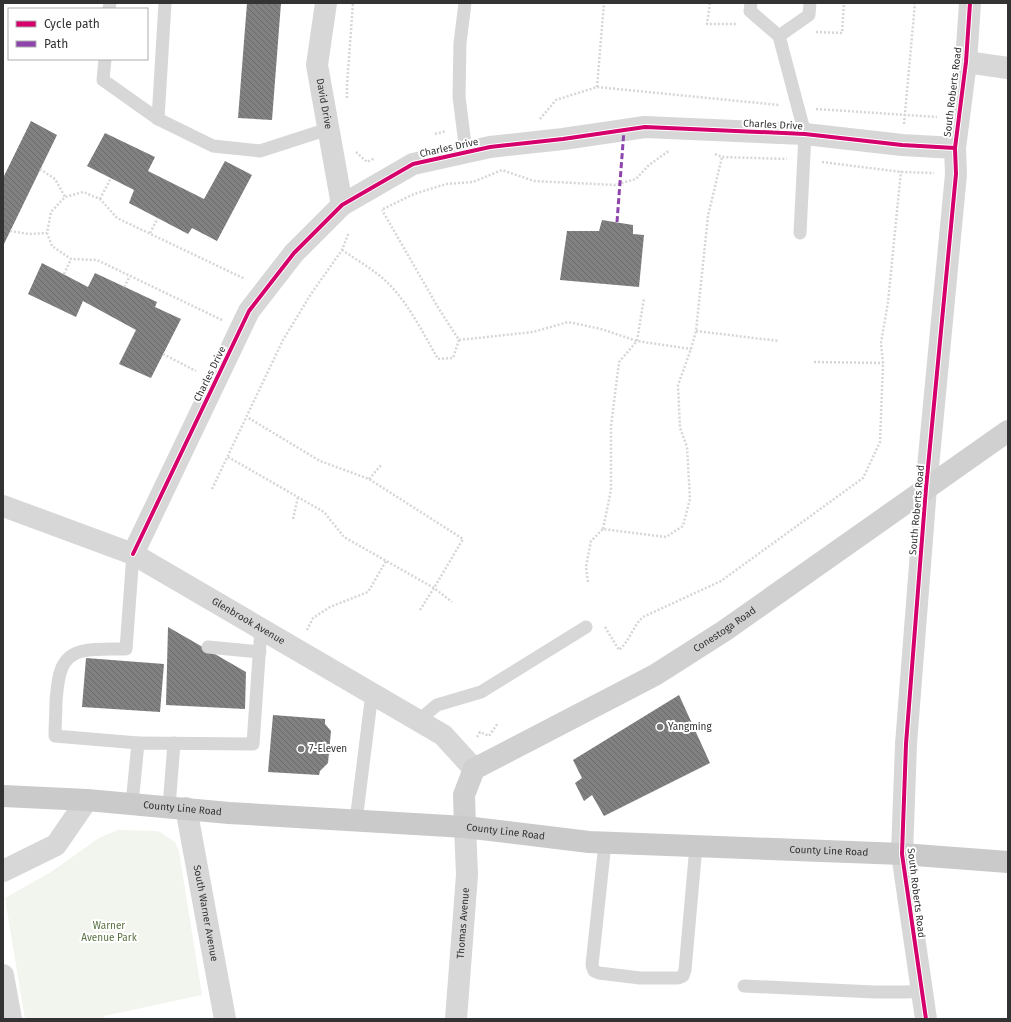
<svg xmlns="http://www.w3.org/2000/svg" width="1011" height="1022" viewBox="0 0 1011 1022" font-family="'Fira Sans',sans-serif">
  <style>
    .green { fill: #f1f5ed }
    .building { fill: url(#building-back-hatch) }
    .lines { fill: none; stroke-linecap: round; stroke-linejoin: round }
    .path { stroke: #d6d6d6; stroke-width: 2.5; stroke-dasharray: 2 2; stroke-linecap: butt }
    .service { stroke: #d7d7d7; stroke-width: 13 }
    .minor { stroke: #d7d7d7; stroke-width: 22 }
    .tertiary { stroke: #d7d7d7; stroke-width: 22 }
    .secondary { stroke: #d0d0d0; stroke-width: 22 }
    .primary { stroke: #cacaca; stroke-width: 22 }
    .quiet { stroke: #8e44ad; stroke-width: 3; stroke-dasharray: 6 3; stroke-linecap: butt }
    .cycleway-casing { stroke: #fff; stroke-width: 6 }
    .cycleway { stroke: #d6006c; stroke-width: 4 }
    .poi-dot { fill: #7a7a7a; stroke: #fff; stroke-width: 1.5 }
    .labels { text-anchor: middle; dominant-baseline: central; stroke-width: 4; stroke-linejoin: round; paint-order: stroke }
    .street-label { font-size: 10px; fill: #333; stroke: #fff }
    .poi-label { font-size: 10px; fill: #333; stroke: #fff; text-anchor: start }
    .park-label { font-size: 10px; fill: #56703f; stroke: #fff }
  </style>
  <defs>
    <pattern id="building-back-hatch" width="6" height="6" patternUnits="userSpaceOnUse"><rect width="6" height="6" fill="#818181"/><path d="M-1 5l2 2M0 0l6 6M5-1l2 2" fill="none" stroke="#6a6a6a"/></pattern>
  </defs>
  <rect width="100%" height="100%" fill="#fff"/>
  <polygon class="green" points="118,830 158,831 175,842 179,852 202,995 104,1016 104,1019 25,1019 5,898 51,872 99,838"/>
  <g class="building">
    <polygon points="247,3 281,3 272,120 238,118"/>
    <polygon points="31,121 57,135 3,246 3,178"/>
    <polygon points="105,133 155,157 148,171 204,199 225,161 252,175 217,241 192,228 188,234 129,203 134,190 87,166"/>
    <polygon points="602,220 633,225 633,234 644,235 639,287 560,280 567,231 599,231"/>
    <polygon points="42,263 88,287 95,273 157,302 155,307 181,319 151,378 119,364 136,330 83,301 76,317 28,294"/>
    <polygon points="168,627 246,672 245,709 166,705"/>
    <polygon points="86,658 164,664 160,712 82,707"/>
    <polygon points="679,695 710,763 604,816 592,795 584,801 575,783 582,778 573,760"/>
    <polygon points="273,715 325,719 325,724 331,731 328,763 320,771 319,775 268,772"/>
  </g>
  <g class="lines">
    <g class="path">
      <polyline points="710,3 707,24 738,24"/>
      <polyline points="816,32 842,33 844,3"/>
      <polyline points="597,87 604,3"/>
      <polyline points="347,98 347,85 353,3"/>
      <polyline points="816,109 937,117"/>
      <polyline points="540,119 556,100 597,87 779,105"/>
      <polyline points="904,124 915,3"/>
      <polyline points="435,134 446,131"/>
      <polyline points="356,152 367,162 375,158"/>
      <polyline points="715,154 722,157 787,159"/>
      <polyline points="822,162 901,172 934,173"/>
      <polyline points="40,169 55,179 65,197"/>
      <polyline points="100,199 111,178"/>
      <polyline points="383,209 414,194 446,184 473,182 502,170 534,181 615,185 636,179 649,165 670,150"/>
      <polyline points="10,231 29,234 47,233"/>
      <polyline points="150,233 158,218"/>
      <path d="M342,250C357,260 374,270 387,282C409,304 423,333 438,359L453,358L459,340L439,309L382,210"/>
      <polyline points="64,274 71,259"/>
      <polyline points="124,287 130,276"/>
      <polyline points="222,320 97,260 71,259 52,246 47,233 51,212 65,197 83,192 100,199 117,218 245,279"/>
      <polyline points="696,331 779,341"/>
      <polyline points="459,340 533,332 568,322 601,329 637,341 691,349"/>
      <polyline points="163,354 196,371"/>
      <polyline points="814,362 883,363"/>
      <polyline points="228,457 324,512 344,537 434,588 463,539 369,479 320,461 247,417"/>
      <polyline points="369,479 382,464"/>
      <polyline points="212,489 283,340 311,294 342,250 349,232"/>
      <polyline points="293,519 298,497"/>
      <polyline points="603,529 611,490 611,426 619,362 637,341 644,298"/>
      <polyline points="588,582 586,567 591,541 603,529 666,537 683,526 690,499 687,447 680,428 678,385 691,349 696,331 708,216 722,157"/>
      <polyline points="420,610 434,588 452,602"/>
      <path d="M605,627L619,650C629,642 633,626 643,617L721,581L863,478L880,442L883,363L881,343L888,302L901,171"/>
      <polyline points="307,630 313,618 330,607 368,592 386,561"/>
      <polyline points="477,737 480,732 489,736 498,723"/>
    </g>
    <g class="service">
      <polyline points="165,3 158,119 213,146 260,151 328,129"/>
      <polyline points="465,3 460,43 459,97 466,152"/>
      <polyline points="751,3 750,11 779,36 805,134 800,233"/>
      <polyline points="109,9 110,3"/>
      <polyline points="779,36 809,15 810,3"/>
      <polyline points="105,59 103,80 158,119"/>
      <path d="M133,554L126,649C112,649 96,648 83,651C58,656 58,681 56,701C56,713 55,724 55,736L138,743"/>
      <polyline points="208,647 260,652"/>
      <polyline points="419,720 437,705 481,692 586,627"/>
      <polyline points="132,804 138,743 253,744 261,628"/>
      <polyline points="169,807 174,743"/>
      <polyline points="356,821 372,693"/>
      <polyline points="605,843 592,965 594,971 599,973 640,978 678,978 683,976 685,970 696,846"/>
      <polyline points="744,986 874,992 905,992 922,991"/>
    </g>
    <g class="minor">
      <path id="s1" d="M326,3L317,65L342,205"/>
      <polyline points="966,62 1008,68"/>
      <path id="s2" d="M3,506L133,554L443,735L474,769"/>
      <polyline points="133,554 249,311 294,253 342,205 413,164 490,147 563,139 645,127 805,134 902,145 955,148"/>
      <path id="s3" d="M186,808L225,1019"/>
      <polyline points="902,854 926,1019"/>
      <polyline points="3,975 11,1019"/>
      <path id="s4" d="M456,1019L467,875L465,827"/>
    </g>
    <g class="tertiary">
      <polyline points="902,854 906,744 926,488 956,174 955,148 966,62 970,3"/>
      <polyline points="3,871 56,845 87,800"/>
    </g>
    <path class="secondary" id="s5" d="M465,827L464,795L474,769L655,675L724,631L1008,431"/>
    <path class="primary" id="s6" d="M3,796L87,800L229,813L465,827L589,842L902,854L1008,862"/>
    <polyline class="quiet" points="617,222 624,130"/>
    <g class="cycleway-casing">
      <g id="cycleway">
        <polyline points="133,554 249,311 294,253 342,205 413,164 490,147 563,139 645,127 805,134 902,145 955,148"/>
        <polyline points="926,1019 902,854 906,744 926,488 956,174 955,148 966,62 970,3"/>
      </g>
    </g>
    <use href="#cycleway" class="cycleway"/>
  </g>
  <g class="poi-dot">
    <circle cx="660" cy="727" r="4"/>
    <circle cx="301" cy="749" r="4"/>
  </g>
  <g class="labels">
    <g class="street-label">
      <text transform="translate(953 92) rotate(-83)">South Roberts Road</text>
      <text stroke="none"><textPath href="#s1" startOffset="102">David Drive</textPath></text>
      <text transform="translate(773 125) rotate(3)">Charles Drive</text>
      <text transform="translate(449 148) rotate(-12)">Charles Drive</text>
      <text transform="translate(210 374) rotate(-64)">Charles Drive</text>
      <text transform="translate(917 510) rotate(-85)">South Roberts Road</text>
      <text stroke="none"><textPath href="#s2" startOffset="272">Glenbrook Avenue</textPath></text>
      <text stroke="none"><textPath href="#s5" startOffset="347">Conestoga Road</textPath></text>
      <text stroke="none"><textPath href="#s6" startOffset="180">County Line Road</textPath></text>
      <text stroke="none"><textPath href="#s6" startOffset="504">County Line Road</textPath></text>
      <text stroke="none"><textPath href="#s6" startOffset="828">County Line Road</textPath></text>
      <text transform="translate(916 893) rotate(83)">South Roberts Road</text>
      <text stroke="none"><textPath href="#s3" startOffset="107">South Warner Avenue</textPath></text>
      <text stroke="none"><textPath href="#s4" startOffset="96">Thomas Avenue</textPath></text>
    </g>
    <g class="poi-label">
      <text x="668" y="727">Yangming</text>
      <text x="309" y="749">7-Eleven</text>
    </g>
    <g class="park-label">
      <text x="109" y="926">Warner<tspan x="109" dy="12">Avenue Park</tspan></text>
    </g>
  </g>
  <rect width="1011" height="1022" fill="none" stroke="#333333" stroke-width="8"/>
  <rect x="8" y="8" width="140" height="52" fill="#ffffff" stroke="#adadad"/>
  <rect x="16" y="21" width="20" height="6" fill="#d6006c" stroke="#adadad"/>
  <text x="44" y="28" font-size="12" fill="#333333">Cycle path</text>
  <rect x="16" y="41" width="20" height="6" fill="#8e44ad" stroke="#adadad"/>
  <text x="44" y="48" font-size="12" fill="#333333">Path</text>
</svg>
